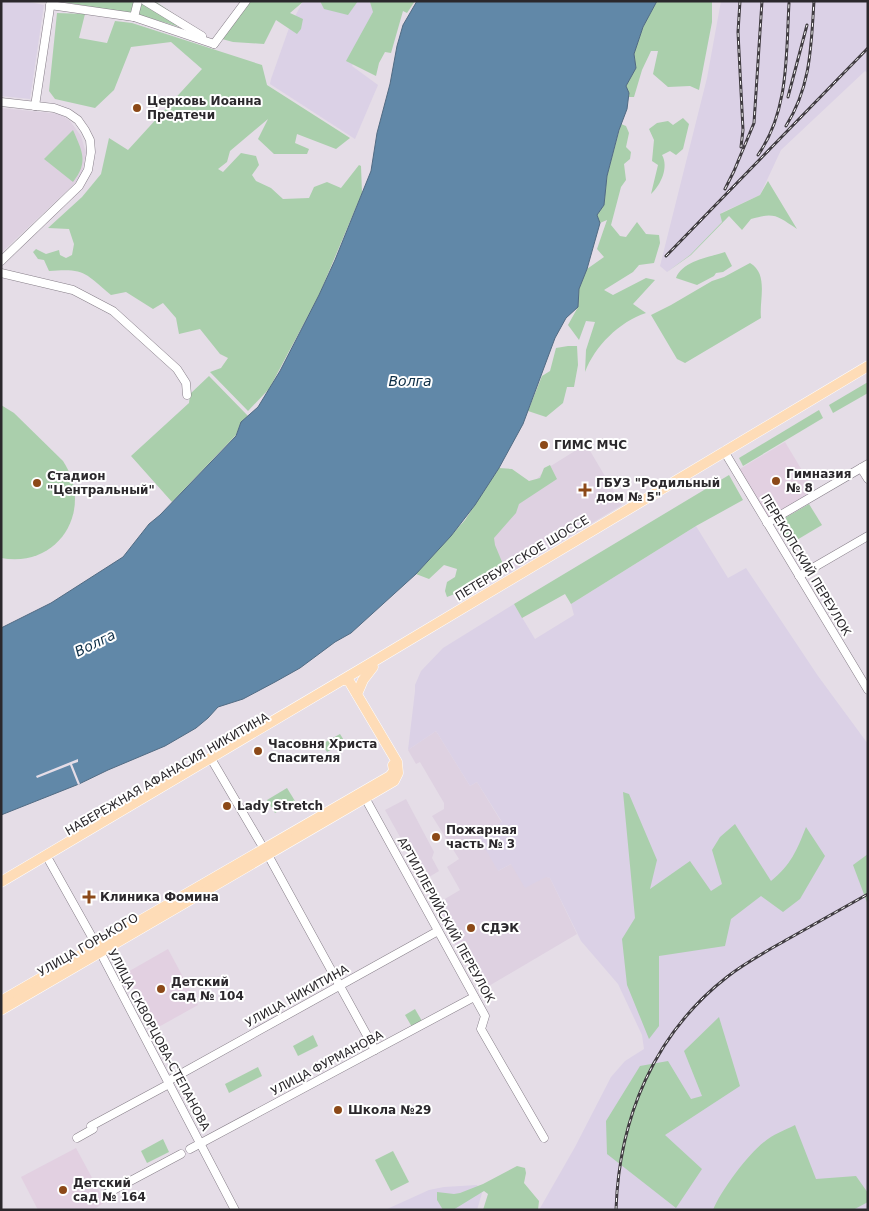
<svg xmlns="http://www.w3.org/2000/svg" width="869" height="1211" viewBox="0 0 869 1211" font-family="'DejaVu Sans',sans-serif">
  <style>
    .built { fill: #ded1e1 }
    .industrial { fill: #dbd1e6 }
    .education { fill: #e2d0e1 }
    .green { fill: #aacfac }
    .water { fill: #6188a8; stroke: #516b83 }
    .pier { fill: #e5dde7 }
    .lines { fill: none; stroke-linecap: round; stroke-linejoin: round }
    .minor-casing { stroke: #867e88; stroke-width: 9 }
    .major-casing { stroke: #fff; stroke-width: 11 }
    .minor { stroke: #fff; stroke-width: 8 }
    .major { stroke: #fedcb7; stroke-width: 10 }
    .rail-casing { stroke: #403c41; stroke-width: 3 }
    .rail { stroke: #fff; stroke-width: 1; stroke-dasharray: 4; stroke-linecap: butt }
    .poi-dot { fill: #8c4918; stroke: #fff; stroke-width: 2 }
    .labels { text-anchor: middle; dominant-baseline: central; stroke-width: 4; stroke-linejoin: round; paint-order: stroke }
    .poi-label { font-size: 12px; font-weight: bold; fill: #2b282c; stroke: #fff; text-anchor: start }
    .street-label { font-size: 12px; fill: #2b282c; stroke: #fff }
    .water-label { font-size: 14px; font-style: italic; fill: #0d2e46; stroke: #fff }
  </style>
  <rect width="100%" height="100%" fill="#e5dde7"/>
  <g class="built">
    <polygon points="1,108 60,114 70,121 81,136 86,153 82,174 73,185 1,253"/>
    <polygon points="586,444 622,505 506,575 483,539 546,469"/>
    <polygon points="436,731 470,786 477,782 502,823 498,871 511,864 550,878 577,934 482,990 433,906 460,890 447,867 459,859 432,816 444,809 444,803 420,762 416,764 408,750"/>
    <polygon points="406,799 434,852 432,858 439,871 424,880 385,810"/>
  </g>
  <g class="industrial">
    <polygon points="1,1 25,1 44,5 30,99 1,96"/>
    <polygon points="303,1 319,1 326,6 329,1 384,1 352,66 378,85 355,139 270,84 271,79 289,28"/>
    <polygon points="721,1 868,1 868,73 865,71 781,150 760,195 721,213 722,222 690,255 667,272 660,266 707,78"/>
    <polygon points="696,526 728,578 746,568 818,676 868,744 868,1210 539,1210 575,1147 611,1077 625,1061 644,1049 642,1035 618,984 581,941 550,878 546,877 525,888 511,864 498,871 478,836 502,822 477,782 470,786 436,731 408,750 415,691 415,685 421,671 443,648 514,604 535,639 574,615 571,604"/>
    <polygon points="477,1185 482,1193 477,1210 385,1210 429,1190 444,1187"/>
  </g>
  <g class="education">
    <polygon points="785,442 815,492 768,519 738,470"/>
    <polygon points="168,949 198,1005 155,1029 126,973"/>
    <polygon points="76,1148 105,1202 93,1210 38,1210 21,1177"/>
  </g>
  <g class="green">
    <polygon points="58,1 155,1 203,34 143,16"/>
    <polygon points="250,1 304,1 290,13 303,19 301,29 297,34 276,20 264,44 233,42 222,39"/>
    <polygon points="320,1 358,1 348,15 324,9"/>
    <polygon points="368,1 415,1 407,13 403,11 391,53 385,52 379,63 376,76 346,61 373,12 370,2"/>
    <polygon points="657,1 712,1 712,22 699,90 690,86 668,87 653,74 658,51 651,51 642,70 634,97 629,97 629,93 626,86 636,68 634,54 643,27"/>
    <path d="M57,13L85,14L79,38L107,43L115,21L132,23L262,65L267,85L350,138L336,149L297,134L295,143L309,149L307,154H274L258,139L268,119L230,151L227,162L218,169L223,172L241,153L256,156L259,165L252,175L256,181L271,188L283,199L309,198L314,187L327,182L341,188L359,165L361,166L362,193L319,295L269,389L248,411L210,372L221,368L228,358L220,354L200,329L179,334L176,318L163,303L153,309L126,292L111,295C85,273 85,268 49,271L44,260L38,259L33,252L36,249L46,254L59,250L60,255L66,258L72,255L74,244L69,229L48,228L82,197L101,174L109,138L128,150L202,69L171,42L131,47L114,90L95,108L55,99L49,91Z"/>
    <path d="M683,118L689,124L683,149L676,155L670,151L662,155C669,167 661,185 651,194L658,165L652,161L654,140L649,129L657,123L668,121L673,125Z"/>
    <path d="M621,124L626,126L629,133L626,147L631,152L630,159L624,164L626,180L621,187L611,225L620,236L626,237L637,222L646,234L659,235L660,243L654,263L639,265L633,272L604,290L613,295L646,278L655,280L633,304L646,313C619,322 595,346 585,372L586,350L595,322L586,321L579,340L568,325L578,307L579,289L587,269L604,257L597,249L607,220L600,223L597,215L604,205L607,176Z"/>
    <path d="M73,130C82,151 89,162 73,182L44,159Z"/>
    <path d="M768,181L797,229C777,216 775,212 751,219L742,230L729,216L691,255L667,272L690,255L722,222L720,214L760,195Z"/>
    <path d="M725,252L732,266L723,272L716,273L714,276L697,285L676,278C682,261 710,257 725,252Z"/>
    <path d="M750,263C769,274 759,300 761,318L685,363L677,359L651,315L671,305L712,281L724,277Z"/>
    <polygon points="568,346 577,346 578,365 574,387 567,387 563,403 546,417 528,411 542,376 550,371 556,348"/>
    <polygon points="209,376 248,416 241,422 236,435 172,502 131,456 189,403 190,394"/>
    <polygon points="868,382 868,393 833,413 829,405"/>
    <path d="M1,405L14,413L63,461C95,509 59,569 1,558Z"/>
    <polygon points="819,410 823,418 743,466 739,458"/>
    <polygon points="550,465 557,479 519,504 516,513 494,538 495,545 505,569 488,581 447,597 445,591 447,582 455,577 457,569 444,565 429,579 416,574 465,520 499,468 512,469 529,481 540,478 544,468"/>
    <polygon points="729,475 743,500 696,526 571,604 565,594 522,618 514,604"/>
    <polygon points="809,504 822,525 790,544 778,522"/>
    <polygon points="340,734 345,742 327,752 322,744"/>
    <polygon points="287,788 295,801 275,813 267,800"/>
    <path d="M623,792L629,794L657,860L650,889L690,861L711,891L722,884L712,850L720,837L735,824L771,881C791,865 797,850 806,827L825,856L800,899L783,912L761,896L731,919L725,946L659,956V1026L649,1039L627,985L622,939L635,918Z"/>
    <polygon points="868,854 868,905 853,865"/>
    <polygon points="415,1009 422,1021 412,1027 405,1015"/>
    <polygon points="719,1017 740,1086 665,1135 702,1169 676,1208 607,1154 606,1121 640,1066 668,1061 691,1099 702,1096 684,1051"/>
    <polygon points="313,1035 318,1046 298,1056 293,1046"/>
    <polygon points="258,1067 262,1076 229,1093 225,1084"/>
    <path d="M795,1125L816,1179L856,1176L868,1193V1202L853,1210H713C720,1192 748,1154 764,1142C772,1135 785,1130 795,1125Z"/>
    <polygon points="163,1139 169,1152 147,1163 141,1151"/>
    <polygon points="393,1151 409,1182 391,1191 375,1160"/>
    <polygon points="517,1166 525,1168 526,1173 524,1183 539,1201 538,1210 483,1210 488,1194 484,1191 453,1210 443,1210 437,1200 437,1192 454,1194 460,1193 483,1184"/>
  </g>
  <polygon class="water" points="417,1 657,1 643,27 634,54 636,68 626,86 629,93 627,109 619,130 607,176 604,205 597,215 600,223 587,269 579,289 578,307 566,318 555,338 523,424 499,468 475,505 451,536 416,574 351,633 335,642 300,668 275,682 243,699 218,707 208,718 196,728 165,746 108,770 79,784 1,815 1,628 51,603 123,557 149,524 160,515 236,436 241,422 258,407 280,371 319,295 335,260 371,171 377,133 390,84 397,46 403,25"/>
  <polygon class="pier" points="78,759 78,762 72,764 80,784 78,785 70,765 37,778 36,776"/>
  <g class="lines">
    <g class="minor-casing">
      <g id="minor">
        <polyline points="145,1 202,36"/>
        <polyline points="50,5 134,17 214,44"/>
        <polyline points="134,17 138,1"/>
        <polyline points="214,44 246,1"/>
        <polyline points="1,102 54,108 68,113 78,120 85,130 90,140 91,152 88,170 79,186 1,261"/>
        <polyline points="35,106 51,1"/>
        <polyline points="1,273 73,290 113,311 177,369 186,383 187,395"/>
        <polyline points="724,451 868,690"/>
        <polyline points="861,468 868,479"/>
        <polyline points="767,523 868,464"/>
        <polyline points="799,576 868,536"/>
        <polyline points="213,762 264,849"/>
        <polyline points="363,794 485,1016 481,1029 544,1138"/>
        <polyline points="46,855 97,946 235,1210"/>
        <polyline points="268,855 375,1050"/>
        <polyline points="168,1081 438,931"/>
        <polyline points="77,1138 93,1129 91,1126 169,1084"/>
        <polyline points="190,1149 474,997"/>
        <polyline points="106,1194 181,1154"/>
      </g>
    </g>
    <g class="major-casing">
      <g id="major">
        <polyline points="357,694 363,680 373,667"/>
        <polyline points="1,882 376,660 868,366"/>
        <polyline points="1,1001 390,776 394,771 393,765"/>
        <polyline points="1,1010 394,781 398,773 397,762 349,681 344,680"/>
      </g>
    </g>
    <use href="#minor" class="minor"/>
    <use href="#major" class="major"/>
    <g class="rail-casing">
      <g id="rail">
        <polyline points="740,1 738,32 743,130 741,147"/>
        <polyline points="788,97 807,25"/>
        <path d="M786,126C811,86 811,47 814,1"/>
        <path d="M758,155C789,111 786,55 789,3"/>
        <polyline points="725,189 734,171 754,123 762,1"/>
        <polyline points="666,256 868,48"/>
        <path d="M616,1210C619,1118 654,1034 727,977C746,962 767,951 788,939C815,924 841,909 868,894"/>
      </g>
    </g>
    <use href="#rail" class="rail"/>
  </g>
  <g class="poi-dot">
    <circle cx="137" cy="108" r="5"/>
    <circle cx="544" cy="445" r="5"/>
    <circle cx="776" cy="481" r="5"/>
    <circle cx="37" cy="483" r="5"/>
    <path d="M582.5 482.5h5v5h5v5h-5v5h-5v-5h-5v-5h5z"/>
    <circle cx="258" cy="751" r="5"/>
    <circle cx="227" cy="806" r="5"/>
    <circle cx="436" cy="837" r="5"/>
    <path d="M86.5 889.5h5v5h5v5h-5v5h-5v-5h-5v-5h5z"/>
    <circle cx="471" cy="928" r="5"/>
    <circle cx="161" cy="989" r="5"/>
    <circle cx="338" cy="1110" r="5"/>
    <circle cx="63" cy="1190" r="5"/>
  </g>
  <g class="labels">
    <g class="poi-label">
      <text x="147" y="101">Церковь Иоанна<tspan x="147" dy="14">Предтечи</tspan></text>
      <text x="554" y="445">ГИМС МЧС</text>
      <text x="786" y="474">Гимназия<tspan x="786" dy="14">№ 8</tspan></text>
      <text x="47" y="476">Стадион<tspan x="47" dy="14">"Центральный"</tspan></text>
      <text x="596" y="483">ГБУЗ "Родильный<tspan x="596" dy="14">дом № 5"</tspan></text>
      <text x="268" y="744">Часовня Христа<tspan x="268" dy="14">Спасителя</tspan></text>
      <text x="237" y="806">Lady Stretch</text>
      <text x="446" y="830">Пожарная<tspan x="446" dy="14">часть № 3</tspan></text>
      <text x="100" y="897">Клиника Фомина</text>
      <text x="481" y="928">СДЭК</text>
      <text x="171" y="982">Детский<tspan x="171" dy="14">сад № 104</tspan></text>
      <text x="348" y="1110">Школа №29</text>
      <text x="73" y="1183">Детский<tspan x="73" dy="14">сад № 164</tspan></text>
    </g>
    <g class="street-label">
      <text transform="translate(522 558) rotate(-31)">ПЕТЕРБУРГСКОЕ ШОССЕ</text>
      <text transform="translate(806 565) rotate(59)">ПЕРЕКОПСКИЙ ПЕРЕУЛОК</text>
      <text transform="translate(167 774) rotate(-30)">НАБЕРЕЖНАЯ АФАНАСИЯ НИКИТИНА</text>
      <text transform="translate(446 920) rotate(61)">АРТИЛЛЕРИЙСКИЙ ПЕРЕУЛОК</text>
      <text transform="translate(88 945) rotate(-30)">УЛИЦА ГОРЬКОГО</text>
      <text transform="translate(297 996) rotate(-29)">УЛИЦА НИКИТИНА</text>
      <text transform="translate(159 1040) rotate(62)">УЛИЦА СКВОРЦОВА-СТЕПАНОВА</text>
      <text transform="translate(327 1063) rotate(-28)">УЛИЦА ФУРМАНОВА</text>
    </g>
    <g class="water-label">
      <text x="410" y="381">Волга</text>
      <text transform="translate(95 643) rotate(-26)">Волга</text>
    </g>
  </g>
  <rect width="869" height="1211" fill="none" stroke="#2b282c" stroke-width="5"/>
</svg>
